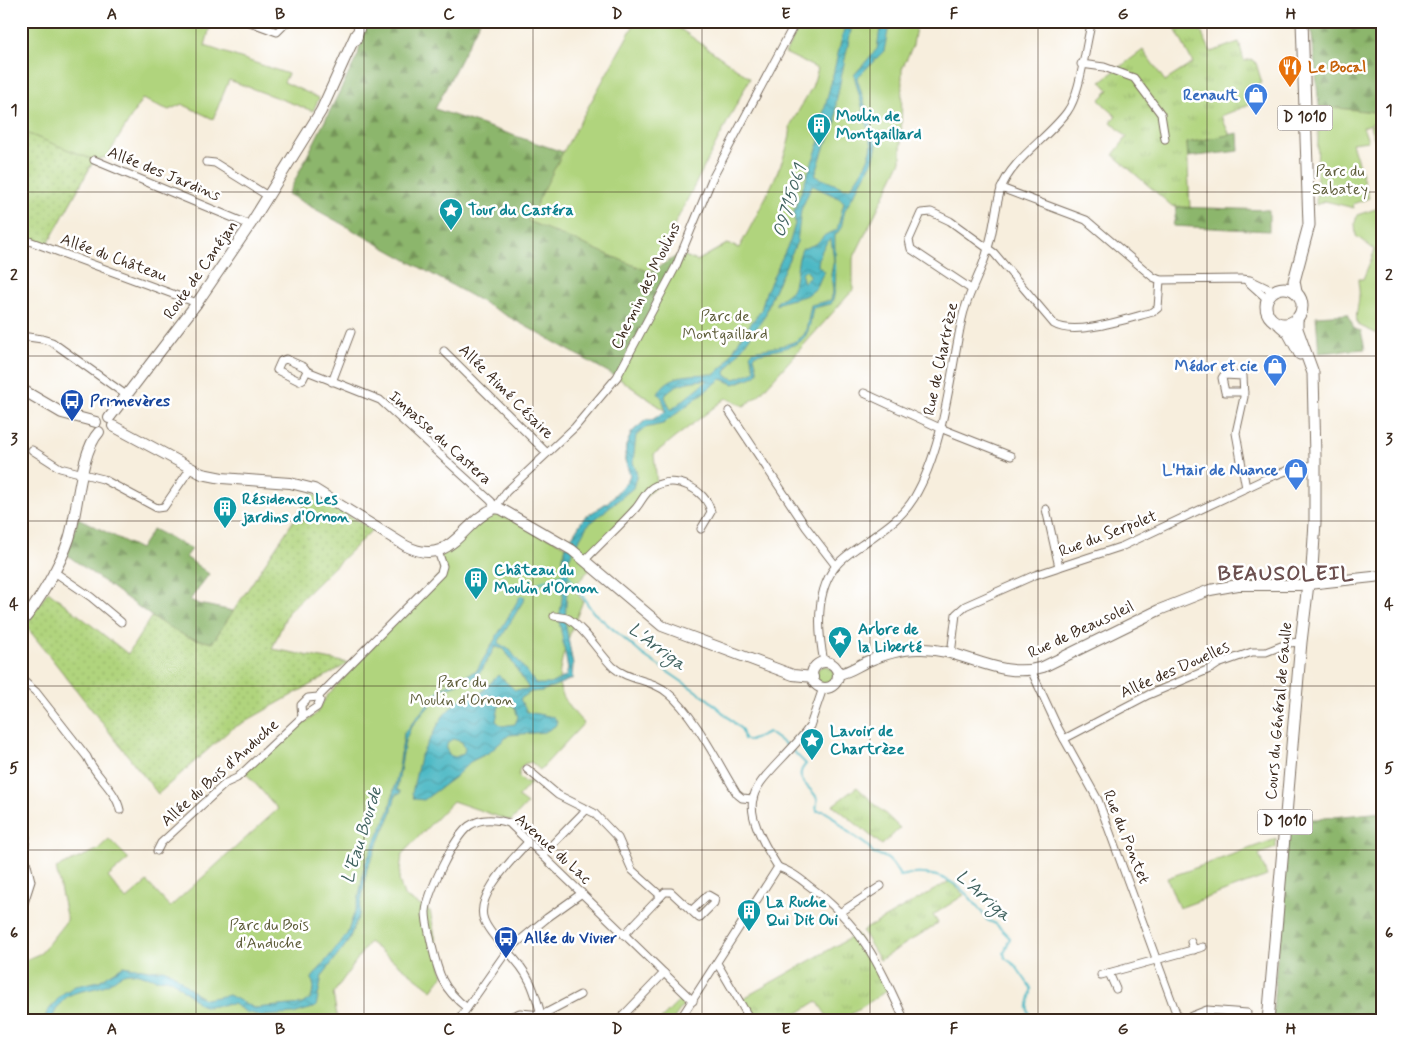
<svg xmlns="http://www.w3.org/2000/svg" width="1403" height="1042" viewBox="0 0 1403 1042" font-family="Mynerve,sans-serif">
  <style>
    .grass { fill: url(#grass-tufts); stroke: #767f4e }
    .forest { fill: url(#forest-firs); stroke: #647045 }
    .park { fill: #b0d47d; stroke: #767f4e }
    .garden { fill: url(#garden-dots); stroke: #767f4e }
    .water { fill: url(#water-waves); stroke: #437171; fill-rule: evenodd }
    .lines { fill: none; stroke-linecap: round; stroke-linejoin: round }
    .stream { stroke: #4bb8c4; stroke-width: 2 }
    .street-casing { stroke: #7d6f61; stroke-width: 9 }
    .secondary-casing { stroke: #7d6f61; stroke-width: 12 }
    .primary-casing { stroke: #7d6f61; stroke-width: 13 }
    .street { stroke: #fff; stroke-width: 7 }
    .secondary { stroke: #fff; stroke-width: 10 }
    .primary { stroke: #fff; stroke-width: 11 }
    .grid { fill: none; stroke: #3b2a1e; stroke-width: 1; stroke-opacity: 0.55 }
    .labels { text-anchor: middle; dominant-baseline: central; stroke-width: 5; stroke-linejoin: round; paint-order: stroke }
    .shield { fill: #fff; stroke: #766a62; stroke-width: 1 }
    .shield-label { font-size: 15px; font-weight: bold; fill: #3b2a1e }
    .food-label { font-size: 16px; font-weight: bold; fill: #c56008; stroke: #fff; text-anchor: start }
    .shop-label { font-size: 16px; font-weight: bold; fill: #366cbe; stroke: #fff; text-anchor: end }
    .culture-label { font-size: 16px; font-weight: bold; fill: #0d838f; stroke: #fff; text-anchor: start }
    .park-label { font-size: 16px; fill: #5e5d3a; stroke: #fff }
    .street-label { font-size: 16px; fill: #3b2a1e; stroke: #fff }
    .transit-label { font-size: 16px; font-weight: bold; fill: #164399; stroke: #fff; text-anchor: start }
    .water-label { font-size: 18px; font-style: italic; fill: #416360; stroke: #fff }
    .district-label { font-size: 21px; font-weight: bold; letter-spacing: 1px; fill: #6c504f; stroke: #fff }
    .neatline { fill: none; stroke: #3b2a1e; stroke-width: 2 }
    .grid-label { font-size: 16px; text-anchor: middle; font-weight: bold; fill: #3b2a1e }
  </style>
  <defs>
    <pattern id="grass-tufts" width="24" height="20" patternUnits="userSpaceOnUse" patternTransform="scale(1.25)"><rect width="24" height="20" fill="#b0d47d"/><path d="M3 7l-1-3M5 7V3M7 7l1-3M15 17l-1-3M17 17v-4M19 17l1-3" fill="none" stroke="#98b66c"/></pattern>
    <pattern id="forest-firs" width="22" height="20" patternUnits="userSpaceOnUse" patternTransform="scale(1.25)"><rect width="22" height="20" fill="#8cb66c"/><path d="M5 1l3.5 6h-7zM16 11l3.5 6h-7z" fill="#749458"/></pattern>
    <pattern id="garden-dots" width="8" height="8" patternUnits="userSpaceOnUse" patternTransform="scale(1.25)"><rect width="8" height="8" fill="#b0d47d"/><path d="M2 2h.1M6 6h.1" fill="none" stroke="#98b66c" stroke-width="1.8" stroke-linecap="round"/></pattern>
    <pattern id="water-waves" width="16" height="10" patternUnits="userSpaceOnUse" patternTransform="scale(1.25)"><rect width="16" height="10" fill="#4bb8c4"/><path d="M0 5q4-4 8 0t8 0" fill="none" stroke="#40969f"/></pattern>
  </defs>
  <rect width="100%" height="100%" fill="#fff"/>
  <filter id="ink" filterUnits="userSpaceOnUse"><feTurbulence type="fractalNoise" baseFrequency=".02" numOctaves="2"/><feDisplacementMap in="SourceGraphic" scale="10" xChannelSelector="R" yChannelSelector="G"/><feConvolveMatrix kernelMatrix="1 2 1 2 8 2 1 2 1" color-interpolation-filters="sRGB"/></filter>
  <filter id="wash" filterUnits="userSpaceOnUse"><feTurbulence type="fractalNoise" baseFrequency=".0096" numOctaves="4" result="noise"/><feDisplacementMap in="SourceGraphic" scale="20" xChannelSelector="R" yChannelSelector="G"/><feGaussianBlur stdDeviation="1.12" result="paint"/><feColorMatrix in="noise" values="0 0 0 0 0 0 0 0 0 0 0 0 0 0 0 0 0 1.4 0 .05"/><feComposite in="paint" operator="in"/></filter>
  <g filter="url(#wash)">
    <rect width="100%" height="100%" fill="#f7eedd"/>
    <g class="grass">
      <polygon points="1171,21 1196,21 1211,52 1239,42 1244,61 1251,59 1256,63 1262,83 1256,85 1259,101 1221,116 1230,135 1187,143 1190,208 1172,206 1113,155 1127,137 1111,122 1116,116 1099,100 1109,90 1101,81 1143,50 1165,81 1193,63"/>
      <circle cx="825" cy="675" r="9"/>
      <polygon points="857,787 900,828 882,845 833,805"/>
      <polygon points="950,881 964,895 933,915 938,923 880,960 862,931"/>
      <polygon points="857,934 889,989 841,1021 830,1021 817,1001 786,1021 754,1021 742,999"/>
      <polygon points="682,998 684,1004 672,1021 659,1021"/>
      <polygon points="556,1014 592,1021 548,1021"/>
    </g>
    <g class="forest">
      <polygon points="365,21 480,21 435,109 563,152 529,221 650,272 680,254 697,261 727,244 739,248 666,411 617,377 288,194 358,55"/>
      <polygon points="1327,21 1382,21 1382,113 1319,106 1311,26"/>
      <polygon points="1238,133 1239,151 1188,157 1187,143"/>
      <polygon points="1177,207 1269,210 1269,231 1173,226"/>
      <polygon points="1348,314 1354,329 1361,331 1365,349 1319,353 1316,316"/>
      <polygon points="78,518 140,549 153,529 192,549 186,557 209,574 190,600 199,604 233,611 212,643 187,637 169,629 67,555"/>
      <polygon points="1382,812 1382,1021 1272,1021 1288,818 1315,819"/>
    </g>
    <g class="park">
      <polygon points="21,21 208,21 210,27 205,46 288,74 284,82 319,98 313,111 229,80 213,119 182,104 169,110 142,99 107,157 94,160 46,247 21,238"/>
      <polygon points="636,21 669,21 750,78 650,272 528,221 563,152"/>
      <path d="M803,21H917L913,45L902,69L901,161L853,259V290L759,395L744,406L726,398L654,454L657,485L585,560L589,570L573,588L583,601C574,624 560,655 559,680C558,693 574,714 584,723L540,770L531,762L524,764L519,770V777L524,782H532L518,797L527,804L511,821L453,801L402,854L399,880L404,896L430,911L443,976L432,990L369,942L333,994L338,1021H21V962L41,953L67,920L56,868L97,850L109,839L129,859L108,877L126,900L147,882L170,907L278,809L244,771L317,713L326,697L441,573L440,554L490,509L566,546L584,518L608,502L627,482L630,475L625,460L626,446L632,432L646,420H652L666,411L617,377L680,254L697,261L727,244L739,248C751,226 795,147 790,126L812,87L818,69L785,53Z"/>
      <polygon points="1319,106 1382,113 1382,120 1363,127 1368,141 1352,143 1369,198 1353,204 1354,208 1325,201 1316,205"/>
      <polygon points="1382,122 1382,161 1370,126"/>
      <path d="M1382,207V336L1358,325C1354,315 1359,306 1359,296C1360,291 1358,285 1358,279H1363L1375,250L1356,236L1355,223L1357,215Z"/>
      <polygon points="1276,839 1276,848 1259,854 1267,876 1179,908 1167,878"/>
    </g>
    <g class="garden">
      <polygon points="21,131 94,160 46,247 21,238"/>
      <polygon points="312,493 372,530 288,612 272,649 349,663 230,730 158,794 26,626 48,591 128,654 151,617 187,637 212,643"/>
    </g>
    <path class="water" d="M846,21H853L836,102V122L828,142H826L815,176L844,188H850C859,176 870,160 872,145L854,75L877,49L881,21H890L884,51L857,78L877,145L873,161L845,210L841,228L835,236C834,251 839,292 831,304L813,308C811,316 811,326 806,335C800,348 769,351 756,354L754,356L758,372L755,376L734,384L721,379L663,424L645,428L636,436L633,462L637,474L633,488L587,526L569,558L565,621L573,665L572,679L542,691L531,692L520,699L527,712L554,717L557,722L555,726L545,732L509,735L490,752L470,762L455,777L424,800L414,799L412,793L420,757L443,716L458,700L480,694L498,675L515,690L529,689L504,649L495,647L482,670L473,678L444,689L411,727L405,741L397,790L400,791V794H396L391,814L367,869L359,915L348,942L322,976L316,1007L293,1014L262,1016L246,1012L233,1004L206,1007L199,1004L171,979C166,979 161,980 156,979C147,977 139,973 130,973C119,973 115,981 106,985C78,995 65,986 51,1021H44L47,1012L62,994L75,986L99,981L123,966L150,970L163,969L173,973L196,994L205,999L229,995L254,1008L302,1004L311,998L314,988L312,978L347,934L358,902L365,864L389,811L399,767L404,733L440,689L477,670L521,595L525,598L498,643L510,650L536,684H550L566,676L568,669L559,620L563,592V557L566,546L584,518L608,502L627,482L630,475L625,460L626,446L632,432L646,420H652L666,411L662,398L658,394C668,372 695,375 715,374L726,364L741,337L761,310L766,292L790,241L795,224L794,211L820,141L818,136ZM812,185C821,191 838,196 844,202L837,230L825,235L816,244L802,249C796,261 797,285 791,291C787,295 781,298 776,303V305C787,298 802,300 813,291C820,286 819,277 825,272L818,266C818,257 824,243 831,239L834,260L831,274L833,291L831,300L811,305C809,313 808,324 805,333C798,346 766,348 753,351L750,354L755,370L753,372L735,379L726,376L725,372L765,316L772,295L797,242L801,210ZM806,270L810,275L804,283L801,273ZM708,380L671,410L665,397C670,383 695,380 708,380ZM507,703L514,706L518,717L515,724L502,726L496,721L499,706ZM453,739L462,742L465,749L463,754L455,757L449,755C445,748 446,742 453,739Z"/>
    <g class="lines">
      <g class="stream">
        <polyline points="566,572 593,612 643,655 709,700 742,730 744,739 750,741 768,732 790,748"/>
        <polyline points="536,584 563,574"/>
        <path d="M793,751L806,764C790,780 815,789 817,799C818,804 815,805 817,811H824L832,816L847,831L869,847L873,854C888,855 893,863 900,876C941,867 965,886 987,920L996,924L1010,938L1004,953L1005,958L1015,965L1031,988C1033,998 1019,1011 1037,1021"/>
      </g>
    </g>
  </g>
  <g filter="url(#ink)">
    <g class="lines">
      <g class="street-casing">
        <g id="street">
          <polyline points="247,21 277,32 288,21"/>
          <polyline points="351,21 359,25"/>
          <polyline points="1081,64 1104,67 1134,78 1161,114 1165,139"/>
          <polyline points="94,160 250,225"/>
          <polyline points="206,162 215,163 268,196"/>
          <polyline points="1001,188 1086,220 1153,277 1160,280 1242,279 1250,280 1273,291"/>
          <polyline points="21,238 197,303"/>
          <polyline points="1247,281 1267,299"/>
          <path d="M971,289L911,249L909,240L921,213L931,212L950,221L994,253L1054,324C1075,337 1129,318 1153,312L1158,308L1160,280"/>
          <polyline points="21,336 42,339 52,342 126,395"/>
          <polyline points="444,351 547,453"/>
          <polyline points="307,371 303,379 299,381 277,370 281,361 286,359 304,367 307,371 380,400 491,501 495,508 506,492 575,427 617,377 676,266 712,179 796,21"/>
          <polyline points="332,382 351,332"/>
          <polyline points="1244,392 1225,392 1222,378 1224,375 1243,376 1244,397 1236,433 1246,488"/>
          <polyline points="864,393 940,428 1011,456"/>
          <polyline points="729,411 806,527 836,566"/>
          <polyline points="32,450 60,468 103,479 157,508 164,507 190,469"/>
          <polyline points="1046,509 1059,567"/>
          <path d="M585,560C602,542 620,526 636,508C642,501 645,492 653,487C675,474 706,489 711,512L701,529"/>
          <polyline points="53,571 91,597 121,622"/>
          <path d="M554,616C558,617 565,617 569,619C587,631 598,652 613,667C629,681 652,679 668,693C694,714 719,765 737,794L742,798L753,799"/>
          <polyline points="951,654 956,614 965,606 1035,575 1123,546 1265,479 1297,467 1309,466"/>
          <path d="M824,662C818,632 815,593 835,567C843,556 859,547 870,539C887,527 903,516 914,498C944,448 950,375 962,319C967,294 982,273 988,248C994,229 995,208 1001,189C1011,160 1049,137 1067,112C1081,93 1085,46 1092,21"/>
          <polyline points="1031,670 1058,728 1098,800 1179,1021"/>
          <path d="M21,679L36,692L87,757C95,776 116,790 120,810"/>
          <polyline points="302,717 301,705 308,698 318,697 441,573 443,566 438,551"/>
          <polyline points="1064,739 1148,695 1212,668 1218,664 1252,652 1266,652 1289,643 1301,642"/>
          <polyline points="527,769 558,795 594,813 618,838 632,870 661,896 665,892 671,892 699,918 714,903 715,899 708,895 691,911"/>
          <polyline points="21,815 26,837 24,853 31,881 21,912"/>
          <path d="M528,842C514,858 474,896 484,920C488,931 499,942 507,951L547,918L582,893"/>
          <polyline points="157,851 161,843 226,783 237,778 302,717 317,707 320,700 318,697"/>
          <polyline points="542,855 587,809"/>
          <path d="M778,867C730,790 755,792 804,734L810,726L823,688"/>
          <path d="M778,867C790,871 798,877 808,885C861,924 878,962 905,1021"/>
          <polyline points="841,912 881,886"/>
          <polyline points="624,935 661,896"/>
          <polyline points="1191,942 1194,950"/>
          <polyline points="717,963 751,1021"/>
          <polyline points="1109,973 1116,989"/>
          <polyline points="1101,975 1203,947"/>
          <path d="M467,1008C441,988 438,972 431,942C429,932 426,922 426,912C427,894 454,837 469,826C481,817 496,819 509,823L693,1001"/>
          <path d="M458,1021L507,951C531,975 534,989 543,1021"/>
          <polyline points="509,1021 510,1017 520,1013 542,1015 580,995"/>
          <polyline points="618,1021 664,973"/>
          <polyline points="679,1021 778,867"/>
          <polyline points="1179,1021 1207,1010 1247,1013"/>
        </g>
      </g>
      <g class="secondary-casing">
        <g id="secondary">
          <polyline points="356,40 361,21"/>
          <polyline points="21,389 62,413 96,422"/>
          <polyline points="109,418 197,303 250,225 321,111 356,34"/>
          <path d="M113,426L202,474L222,478L290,483L314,489L406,546C451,569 462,521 495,508L501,509L572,550L662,626L793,675L813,677"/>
          <path d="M21,623C38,604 61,563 69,539C78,511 80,452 99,432"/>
          <circle cx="825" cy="675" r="13"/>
          <path d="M838,674C850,672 855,667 866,662C882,655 901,649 918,649C962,647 998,681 1043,667L1159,610L1210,590L1238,585H1299L1382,576"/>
        </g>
      </g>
      <g class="primary-casing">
        <g id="primary">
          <circle cx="1284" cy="306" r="18"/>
          <polyline points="1296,292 1294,281 1309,225 1302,21"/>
          <polyline points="1280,325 1288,332 1300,354"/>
          <polyline points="1268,1021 1301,642 1308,584 1312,568 1315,522 1315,457 1313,373 1297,329 1297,320"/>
        </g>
      </g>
      <use href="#street" class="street"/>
      <use href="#secondary" class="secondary"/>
      <use href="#primary" class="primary"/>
    </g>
  </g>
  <path class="grid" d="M196,21V1021M364,21V1021M533,21V1021M702,21V1021M870,21V1021M1038,21V1021M1207,21V1021M21,192H1382M21,356H1382M21,521H1382M21,686H1382M21,850H1382"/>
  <defs>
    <g id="restaurant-pin" transform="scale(1.25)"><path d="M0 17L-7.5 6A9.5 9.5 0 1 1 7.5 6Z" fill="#e8710a" stroke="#fff"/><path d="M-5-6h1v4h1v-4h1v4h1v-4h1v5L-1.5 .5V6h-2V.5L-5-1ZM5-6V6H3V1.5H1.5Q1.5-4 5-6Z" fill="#fff"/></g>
    <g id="shop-pin" transform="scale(1.25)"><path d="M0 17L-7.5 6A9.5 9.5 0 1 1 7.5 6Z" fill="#3f7fe0" stroke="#fff"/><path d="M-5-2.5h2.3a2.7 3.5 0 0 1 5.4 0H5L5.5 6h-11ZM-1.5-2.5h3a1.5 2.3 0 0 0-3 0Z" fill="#fff"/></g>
    <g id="building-pin" transform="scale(1.25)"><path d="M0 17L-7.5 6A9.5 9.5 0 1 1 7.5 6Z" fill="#0f9aa8" stroke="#fff"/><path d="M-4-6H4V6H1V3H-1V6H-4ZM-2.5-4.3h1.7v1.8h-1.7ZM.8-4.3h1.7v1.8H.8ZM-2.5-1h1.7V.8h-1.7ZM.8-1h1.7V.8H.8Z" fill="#fff"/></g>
    <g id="sight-pin" transform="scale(1.25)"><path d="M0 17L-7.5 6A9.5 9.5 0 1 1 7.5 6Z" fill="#0f9aa8" stroke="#fff"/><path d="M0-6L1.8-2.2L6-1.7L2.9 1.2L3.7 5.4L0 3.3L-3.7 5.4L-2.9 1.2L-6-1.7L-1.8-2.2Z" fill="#fff"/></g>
    <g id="bus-pin" transform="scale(1.25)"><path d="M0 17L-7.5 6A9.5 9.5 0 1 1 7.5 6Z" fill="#1a4fb4" stroke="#fff"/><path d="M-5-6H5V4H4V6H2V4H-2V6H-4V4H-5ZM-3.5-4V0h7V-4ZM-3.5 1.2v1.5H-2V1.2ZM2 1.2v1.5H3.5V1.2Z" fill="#fff"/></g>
  </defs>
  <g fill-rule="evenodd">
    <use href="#restaurant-pin" x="1290" y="67"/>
    <use href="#shop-pin" x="1256" y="95"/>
    <use href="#building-pin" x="819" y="125"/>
    <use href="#sight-pin" x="451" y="210"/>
    <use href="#shop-pin" x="1275" y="366"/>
    <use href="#bus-pin" x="72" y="401"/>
    <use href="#shop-pin" x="1296" y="470"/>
    <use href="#building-pin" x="225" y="508"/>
    <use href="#building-pin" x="476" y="579"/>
    <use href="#sight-pin" x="840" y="638"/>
    <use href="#sight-pin" x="812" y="740"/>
    <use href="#building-pin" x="749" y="911"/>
    <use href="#bus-pin" x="506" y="938"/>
  </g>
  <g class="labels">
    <g class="shield">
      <rect x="1277.5" y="105.5" width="55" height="25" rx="4"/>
      <rect x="1257.5" y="809.5" width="55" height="25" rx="4"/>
    </g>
    <g class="shield-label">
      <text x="1305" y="118">D 1010</text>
      <text x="1285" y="822">D 1010</text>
    </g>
    <g class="food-label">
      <text x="1308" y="67">Le Bocal</text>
    </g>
    <g class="shop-label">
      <text x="1238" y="95">Renault</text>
      <text x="1258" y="366">Médor et cie</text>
      <text x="1278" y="470">L'Hair de Nuance</text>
    </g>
    <g class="culture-label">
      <text x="836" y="116">Moulin de<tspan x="836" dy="18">Montgaillard</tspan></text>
      <text x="468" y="210">Tour du Castéra</text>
      <text x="242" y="499">Résidence Les<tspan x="242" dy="18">jardins d'Ornon</tspan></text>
      <text x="494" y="570">Château du<tspan x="494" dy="18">Moulin d'Ornon</tspan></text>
      <text x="858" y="629">Arbre de<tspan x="858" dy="18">la Liberté</tspan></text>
      <text x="830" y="731">Lavoir de<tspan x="830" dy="18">Chartrèze</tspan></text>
      <text x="766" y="902">La Ruche<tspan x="766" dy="18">Qui Dit Oui</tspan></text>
    </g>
    <g class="park-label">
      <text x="1340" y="171">Parc du<tspan x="1340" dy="18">Sabatey</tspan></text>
      <text x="725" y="316">Parc de<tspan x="725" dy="18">Montgaillard</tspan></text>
      <text x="462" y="682">Parc du<tspan x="462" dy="18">Moulin d'Ornon</tspan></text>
      <text x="269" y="925">Parc du Bois<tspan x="269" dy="18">d'Anduche</tspan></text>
    </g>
    <g class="street-label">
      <text transform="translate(164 174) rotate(22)">Allée des Jardins</text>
      <text transform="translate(114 258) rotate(20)">Allée du Château</text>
      <text transform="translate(201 270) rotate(-55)">Route de Canéjan</text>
      <text transform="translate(646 286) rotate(-64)">Chemin des Moulins</text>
      <text transform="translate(941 359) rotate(-78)">Rue de Chartrèze</text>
      <text transform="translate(506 392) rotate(45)">Allée Aimé Césaire</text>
      <text transform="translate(440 438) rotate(42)">Impasse du Castera</text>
      <text transform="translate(1108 534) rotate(-21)">Rue du Serpolet</text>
      <text transform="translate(1081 630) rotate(-25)">Rue de Beausoleil</text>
      <text transform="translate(1175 670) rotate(-24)">Allée des Douelles</text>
      <text transform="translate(1279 711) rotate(-85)">Cours du Général de Gaulle</text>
      <text transform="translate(220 773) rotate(-42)">Allée du Bois d'Anduche</text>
      <text transform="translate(1126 837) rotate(68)">Rue du Pontet</text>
      <text transform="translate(553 849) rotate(42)">Avenue du Lac</text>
    </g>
    <g class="transit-label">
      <text x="90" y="401">Primevères</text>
      <text x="524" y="938">Allée du Vivier</text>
    </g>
    <g class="water-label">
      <text transform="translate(790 201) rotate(-73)">O9715061</text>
      <text transform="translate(657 647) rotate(37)">L'Arriga</text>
      <text transform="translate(362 835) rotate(-73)">L'Eau Bourde</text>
      <text transform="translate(983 896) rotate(42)">L'Arriga</text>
    </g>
    <g class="district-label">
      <text x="1286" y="574">BEAUSOLEIL</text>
    </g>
  </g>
  <rect width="1403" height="1042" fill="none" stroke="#fff" stroke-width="55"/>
  <rect x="28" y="28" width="1348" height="986" class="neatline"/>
  <g class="grid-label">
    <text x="112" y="19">A</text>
    <text x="280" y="19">B</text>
    <text x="449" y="19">C</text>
    <text x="617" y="19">D</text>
    <text x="786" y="19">E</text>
    <text x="954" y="19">F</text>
    <text x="1123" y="19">G</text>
    <text x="1291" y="19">H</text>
    <text x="14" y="115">1</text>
    <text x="1389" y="115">1</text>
    <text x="14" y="280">2</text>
    <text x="1389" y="280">2</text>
    <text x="14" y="444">3</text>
    <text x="1389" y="444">3</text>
    <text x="14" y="609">4</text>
    <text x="1389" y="609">4</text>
    <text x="14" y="773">5</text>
    <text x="1389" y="773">5</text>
    <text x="14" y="938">6</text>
    <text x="1389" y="938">6</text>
    <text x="112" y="1034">A</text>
    <text x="280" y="1034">B</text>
    <text x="449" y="1034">C</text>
    <text x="617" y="1034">D</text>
    <text x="786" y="1034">E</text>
    <text x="954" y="1034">F</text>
    <text x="1123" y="1034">G</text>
    <text x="1291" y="1034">H</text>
  </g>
</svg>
